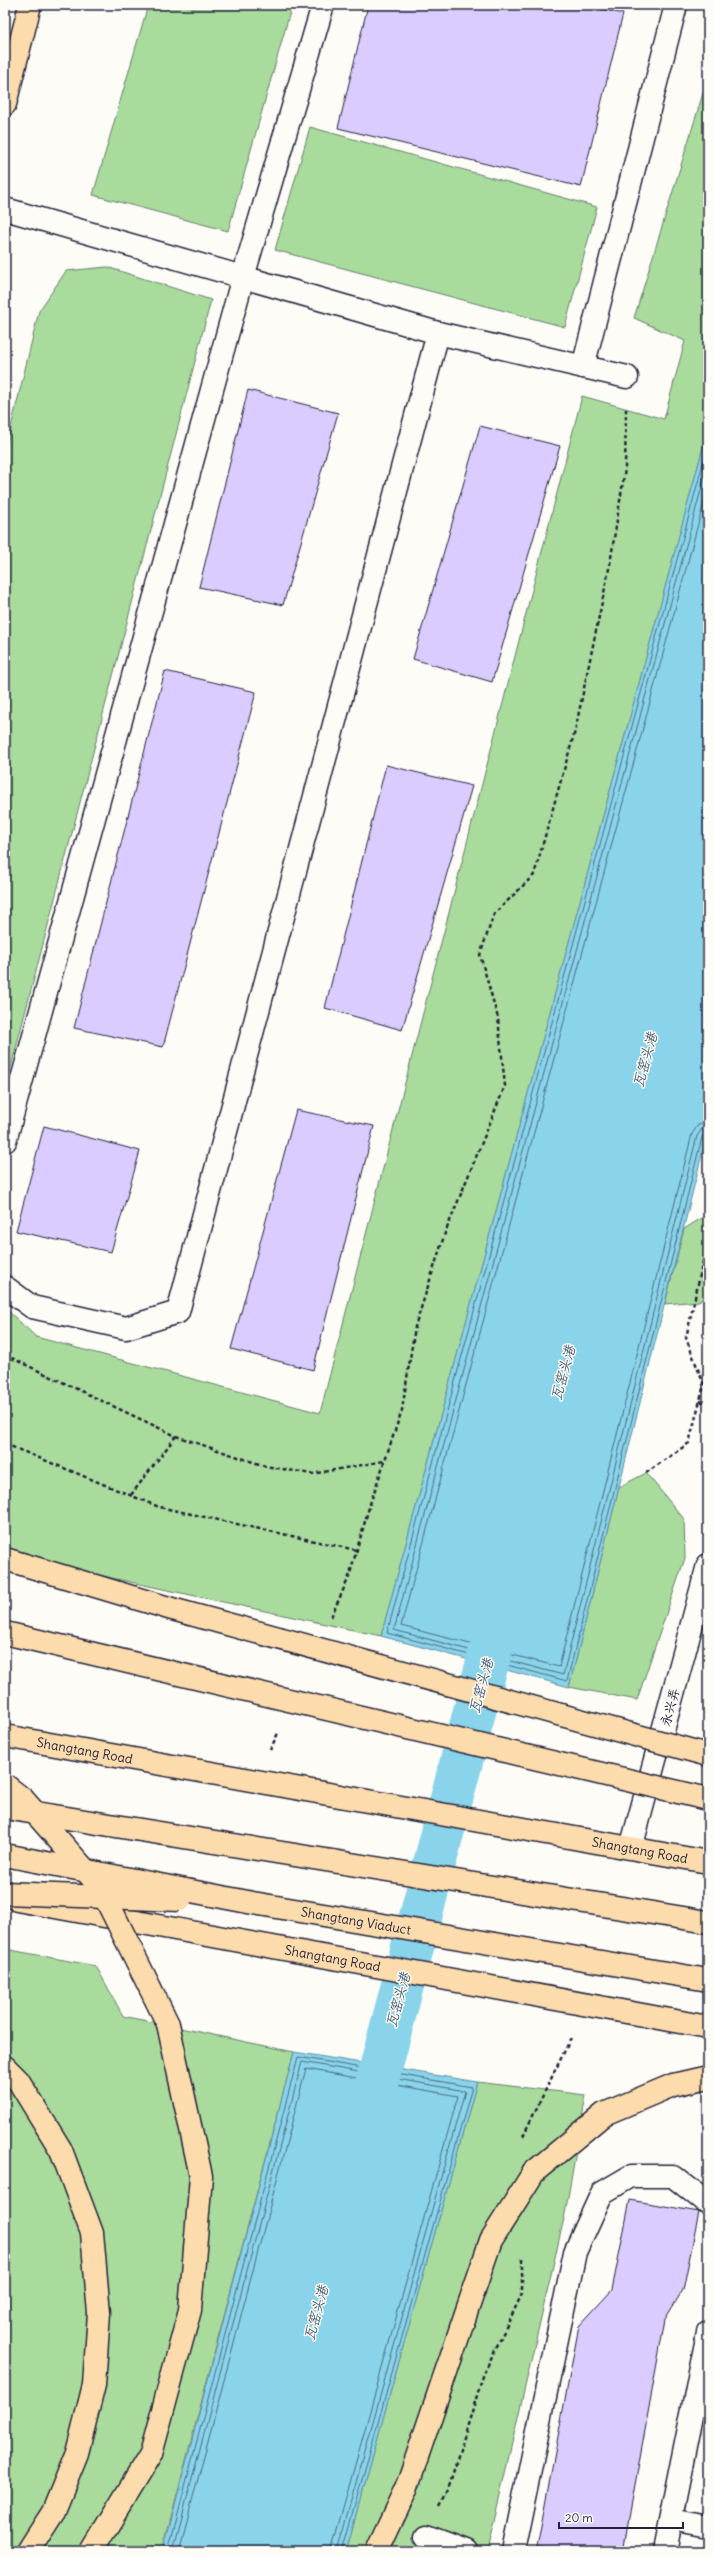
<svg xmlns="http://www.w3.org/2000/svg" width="713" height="2556" viewBox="0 0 713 2556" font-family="Delius,'LXGW WenKai TC',sans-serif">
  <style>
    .green { fill: #a9db9c; stroke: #667e6c }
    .water { fill: #89d4ea; stroke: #608da4 }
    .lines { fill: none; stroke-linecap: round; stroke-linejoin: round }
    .shore { stroke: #4b6981; stroke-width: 1 }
    .canal { stroke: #89d4ea; stroke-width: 43 }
    .building { fill: #daccfe; stroke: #22223b }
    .minor-casing { stroke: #22223b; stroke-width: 25 }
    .major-casing { stroke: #22223b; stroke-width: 25 }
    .highway-casing { stroke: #22223b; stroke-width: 25 }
    .path { stroke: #22223b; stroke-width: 2.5; stroke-dasharray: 4 3; stroke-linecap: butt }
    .minor { stroke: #fdfcf7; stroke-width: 22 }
    .major { stroke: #fcdcac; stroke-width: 22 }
    .highway { stroke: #fcdcac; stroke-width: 22 }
    .highway-bridge-casing { stroke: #22223b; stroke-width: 25; stroke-linecap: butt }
    .highway-bridge { stroke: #fcdcac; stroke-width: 22 }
    .labels { text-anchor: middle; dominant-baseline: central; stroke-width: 3; stroke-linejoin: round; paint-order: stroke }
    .street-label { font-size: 13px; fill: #22223b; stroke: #fdfcf7 }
    .water-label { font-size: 14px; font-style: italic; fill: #415770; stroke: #fdfcf7 }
  </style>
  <rect width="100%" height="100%" fill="#fdfcf7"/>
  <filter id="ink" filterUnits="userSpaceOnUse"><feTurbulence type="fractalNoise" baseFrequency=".025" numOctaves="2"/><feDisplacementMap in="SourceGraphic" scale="8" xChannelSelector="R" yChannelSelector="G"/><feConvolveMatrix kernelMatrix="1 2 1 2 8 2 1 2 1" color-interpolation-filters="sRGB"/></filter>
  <g filter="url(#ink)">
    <g class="green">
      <polygon points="148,5 292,5 228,231 93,195"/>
      <polygon points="708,77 708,429 381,1636 5,1555 5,1308 36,1337 320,1413 582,396 664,419 685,341 634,318"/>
      <polygon points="310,127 597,207 565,327 275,250"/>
      <polygon points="107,267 211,300 5,1090 5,452 39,311 66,271"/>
      <polygon points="708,1214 708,1296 699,1301 665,1304 684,1229"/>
      <polygon points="646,1473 684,1519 685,1558 637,1700 569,1687 619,1487"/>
      <polygon points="5,1949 96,1966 123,2016 294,2052 162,2551 5,2551"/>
      <polygon points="477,2082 586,2095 565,2214 487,2551 346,2551"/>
    </g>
    <g class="water">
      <polygon points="708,429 708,1130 569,1687 381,1636"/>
      <polygon points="294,2052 477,2082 346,2551 163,2551"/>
    </g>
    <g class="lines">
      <g class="shore">
        <polyline points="708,445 387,1633 567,1681 702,1137 708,1133"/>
        <polyline points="708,464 394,1630 563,1675 697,1136 701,1130 708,1128"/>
        <polyline points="708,487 401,1626 559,1667 692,1134 698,1125 708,1122"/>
        <polyline points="168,2551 298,2057 472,2087 342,2551"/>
        <polyline points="173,2551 302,2062 465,2091 337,2551"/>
        <polyline points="179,2551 306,2069 458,2096 331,2551"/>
      </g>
      <polyline class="canal" points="366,2124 502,1607"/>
    </g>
    <g class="building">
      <polygon points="368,5 585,5 623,14 581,187 338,128"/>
      <polygon points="248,390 338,413 283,605 199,587"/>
      <polygon points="480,426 560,446 492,682 413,659"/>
      <polygon points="165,671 256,692 163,1047 74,1028"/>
      <polygon points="386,765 472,786 402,1030 325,1008"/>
      <polygon points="296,1110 374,1126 313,1370 231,1349"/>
      <polygon points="44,1126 140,1151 111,1252 16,1231"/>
      <polygon points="630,2200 699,2212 683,2290 665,2319 623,2551 559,2551 537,2547 579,2326 612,2290"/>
    </g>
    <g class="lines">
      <g class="minor-casing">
        <g id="minor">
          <polyline points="5,209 438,333 627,377"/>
          <polyline points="583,367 676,5"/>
          <polyline points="5,1141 243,277 323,5"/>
          <polyline points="5,1287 32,1307 126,1328 178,1312 438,333"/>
          <polyline points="631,1848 708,1565"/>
          <polyline points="671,2519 708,2526"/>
          <polyline points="425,2536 465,2551"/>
          <polyline points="513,2551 575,2252 602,2193 631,2176 673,2176 708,2204"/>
          <polyline points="664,2551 708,2333"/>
        </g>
      </g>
      <g class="major-casing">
        <g id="major">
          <path id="s1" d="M5,1736L708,1862"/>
          <path id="s2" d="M17,1900L708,2027"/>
        </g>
      </g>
      <g class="highway-casing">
        <g id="highway">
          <polyline points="5,104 30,5"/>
          <polyline points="5,2067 18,2080 61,2150 92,2233 99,2313 94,2385 77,2453 53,2512 28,2551"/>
          <polyline points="534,2172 604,2114 673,2085 708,2077"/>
        </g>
      </g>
      <g class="path">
        <polyline points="5,1355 176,1436 265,1466 312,1474 384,1461"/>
        <polyline points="700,1401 708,1404"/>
        <polyline points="5,1444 159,1507 356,1550"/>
        <polyline points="646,1473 689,1443 704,1385 686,1338 708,1239"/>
        <polyline points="131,1495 176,1436"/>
        <polyline points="331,1617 349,1577 370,1504 402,1410 415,1327 445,1233 505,1086 498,1018 480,955 494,914 534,875 575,731 610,564 625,469 626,409"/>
        <polyline points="270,1750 279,1731"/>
        <polyline points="523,2136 572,2036"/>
        <polyline points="440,2505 448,2489 484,2373 522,2294 522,2257"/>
      </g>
      <use href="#minor" class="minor"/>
      <use href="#major" class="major"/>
      <use href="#highway" class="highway"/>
      <g class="highway-bridge-casing">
        <g id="highway-bridge">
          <polyline points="5,1559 172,1609 708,1755"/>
          <polyline points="5,1633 708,1799"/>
          <polyline points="5,1785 23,1799 100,1887 168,2024 201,2176 190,2310 151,2454 92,2551"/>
          <polyline points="5,1808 708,1922"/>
          <path id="s3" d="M5,1855L253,1903L708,1980"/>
          <polyline points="5,1893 180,1900"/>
          <polyline points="377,2551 406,2489 491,2240 534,2172"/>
        </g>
      </g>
      <use href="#highway-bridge" class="highway-bridge"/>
    </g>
  </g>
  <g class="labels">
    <g class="street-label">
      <text transform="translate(670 1707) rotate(-75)">永兴弄</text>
      <text stroke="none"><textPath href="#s1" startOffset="81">Shangtang Road</textPath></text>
      <text stroke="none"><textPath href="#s1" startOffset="645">Shangtang Road</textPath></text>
      <text stroke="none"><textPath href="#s3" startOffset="357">Shangtang Viaduct</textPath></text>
      <text stroke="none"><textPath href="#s2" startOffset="321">Shangtang Road</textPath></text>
    </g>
    <g class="water-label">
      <text transform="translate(645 1060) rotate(-75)">瓦窑头港</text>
      <text transform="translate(563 1373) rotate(-75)">瓦窑头港</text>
      <text transform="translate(481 1686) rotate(-75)">瓦窑头港</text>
      <text transform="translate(398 2000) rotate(-75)">瓦窑头港</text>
      <text transform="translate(316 2313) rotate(-75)">瓦窑头港</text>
    </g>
  </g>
  <rect width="713" height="2556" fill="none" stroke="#fdfcf7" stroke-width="20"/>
  <rect x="10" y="10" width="693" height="2536" fill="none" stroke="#22223b" stroke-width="1.5" filter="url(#ink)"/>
  <path d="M559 2522v6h124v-6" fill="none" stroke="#22223b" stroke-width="2"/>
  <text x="565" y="2522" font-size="12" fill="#22223b" stroke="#fdfcf7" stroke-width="3" paint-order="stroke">20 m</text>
</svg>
